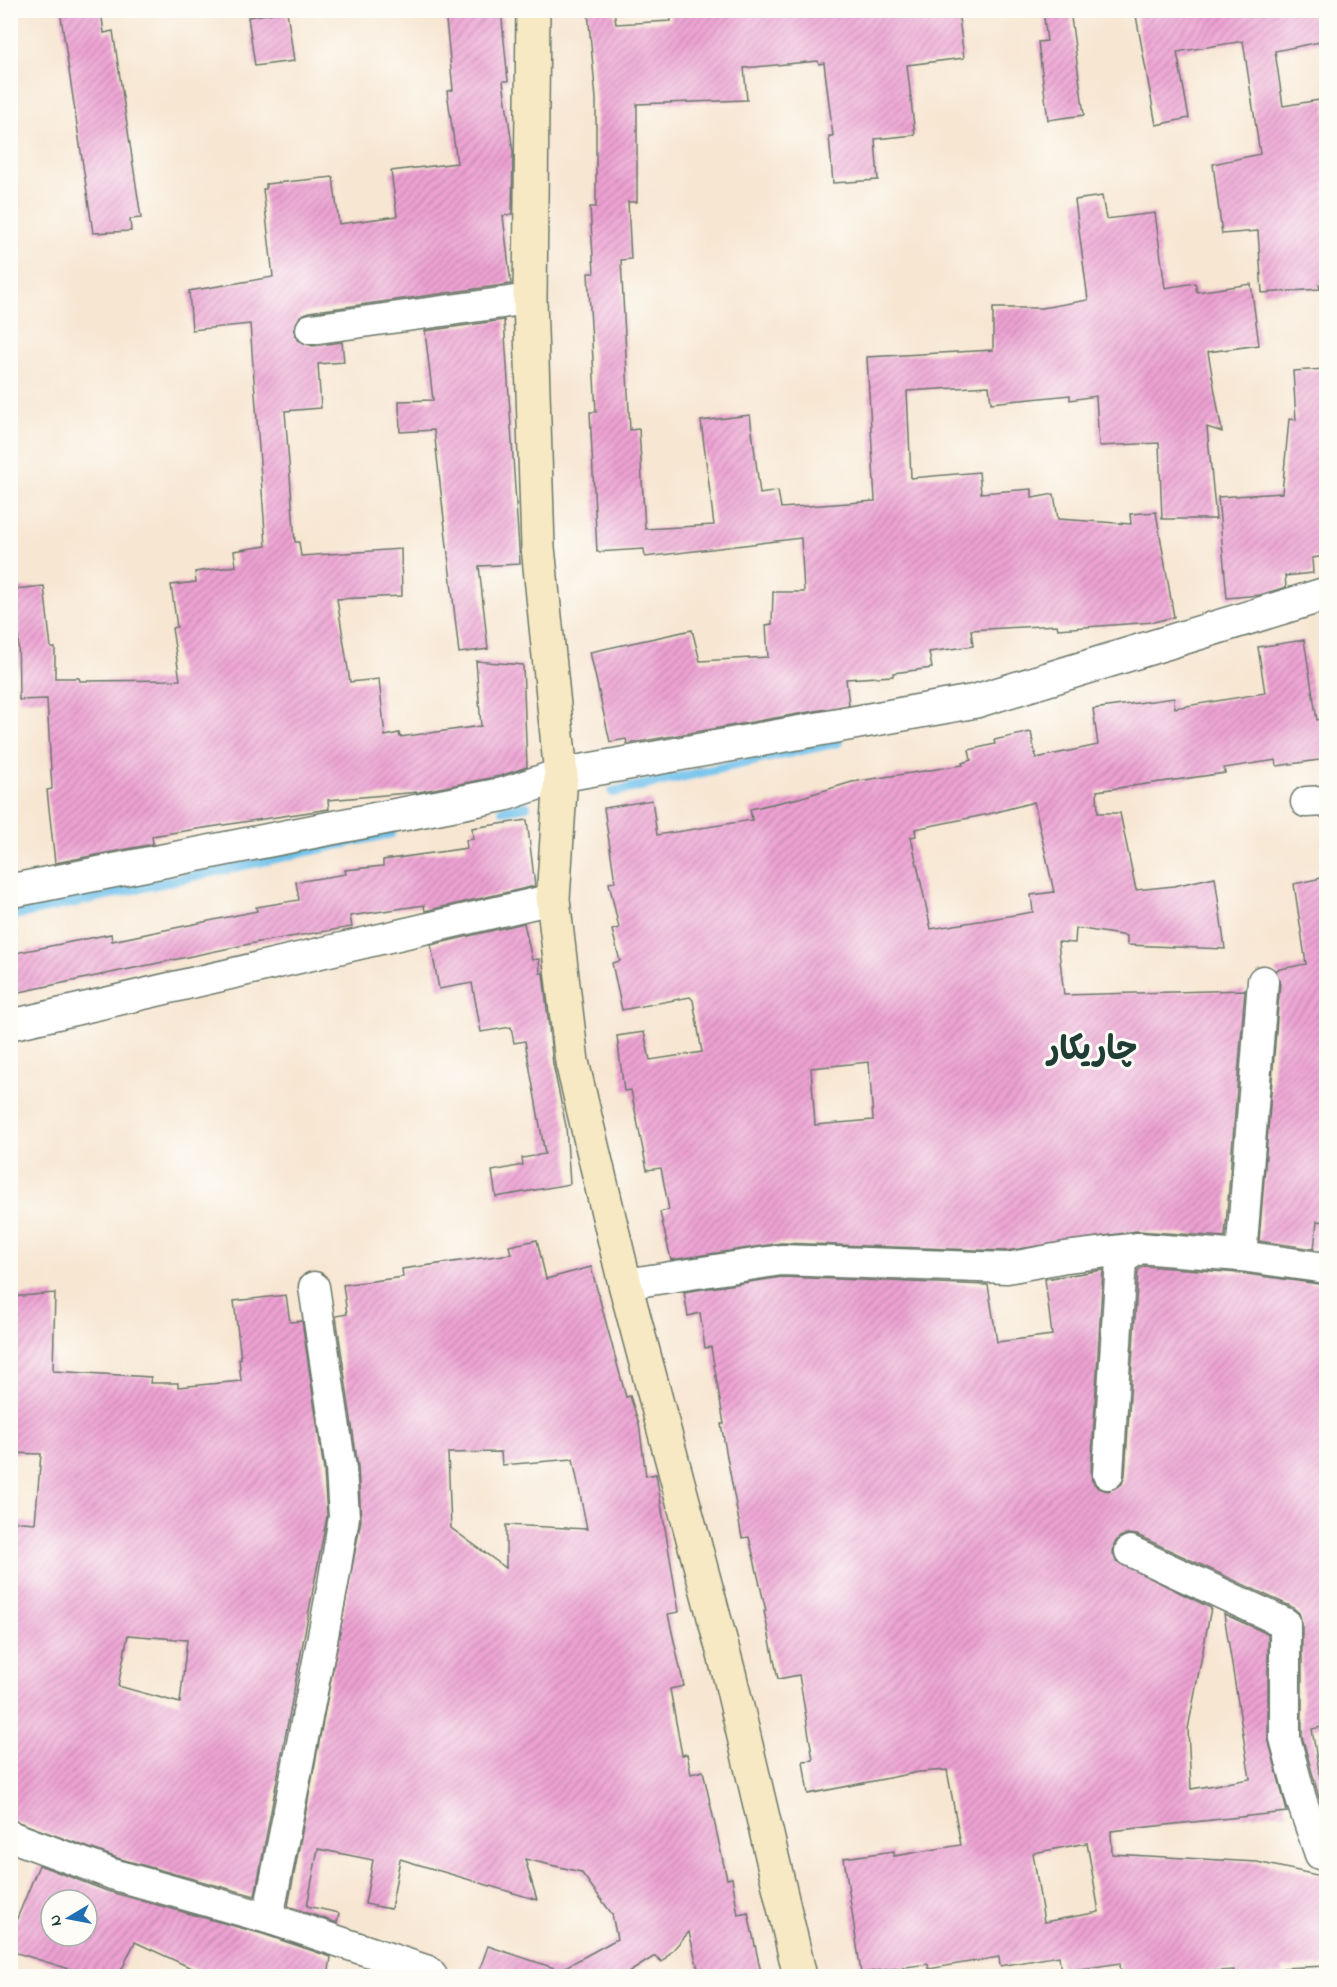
<svg xmlns="http://www.w3.org/2000/svg" width="1337" height="1987" viewBox="0 0 1337 1987" font-family="'Indie Flower','Playpen Sans Arabic',sans-serif">
  <style>
    .lines { fill: none; stroke-linecap: round; stroke-linejoin: round }
    .stream { stroke: #71c2ec; stroke-width: 10 }
    .building { fill: url(#building-hatch); fill-rule: evenodd }
    .minor-casing { stroke: #6b786b; stroke-width: 33 }
    .tertiary-casing { stroke: #6b786b; stroke-width: 36 }
    .secondary-casing { stroke: #6b786b; stroke-width: 36 }
    .minor { stroke: #fff; stroke-width: 30 }
    .tertiary { stroke: #fff; stroke-width: 33 }
    .secondary { stroke: #f7e9c3; stroke-width: 33 }
    .labels { text-anchor: middle; dominant-baseline: central; stroke-width: 6; stroke-linejoin: round; paint-order: stroke }
    .town-label { font-size: 33px; font-weight: bold; fill: #1f3d34; stroke: #fdfcf7 }
  </style>
  <defs>
    <pattern id="building-hatch" width="6" height="6" patternUnits="userSpaceOnUse" patternTransform="scale(1.5)"><rect width="6" height="6" fill="#eea2d3"/><path d="M-1 1l2-2M0 6l6-6M5 7l2-2" fill="none" stroke="#c085ac"/></pattern>
  </defs>
  <rect width="100%" height="100%" fill="#fdfcf7"/>
  <filter id="ink" filterUnits="userSpaceOnUse"><feTurbulence type="fractalNoise" baseFrequency=".0167" numOctaves="2"/><feDisplacementMap in="SourceGraphic" scale="12" xChannelSelector="R" yChannelSelector="G"/><feConvolveMatrix kernelMatrix="1 2 1 2 8 2 1 2 1" color-interpolation-filters="sRGB"/></filter>
  <filter id="wash" filterUnits="userSpaceOnUse"><feTurbulence type="fractalNoise" baseFrequency=".008" numOctaves="4" result="noise"/><feDisplacementMap in="SourceGraphic" scale="24" xChannelSelector="R" yChannelSelector="G"/><feGaussianBlur stdDeviation="1.35" result="paint"/><feColorMatrix in="noise" values="0 0 0 0 0 0 0 0 0 0 0 0 0 0 0 0 0 1.4 0 .05"/><feComposite in="paint" operator="in"/></filter>
  <g filter="url(#wash)">
    <rect width="100%" height="100%" fill="#f7e6d2"/>
    <g class="lines">
      <g class="stream">
        <polyline points="613,792 838,742"/>
        <polyline points="503,810 526,806"/>
        <polyline points="10,916 391,833"/>
      </g>
    </g>
    <g id="blocks">
      <g class="building">
        <polygon points="60,10 101,10 104,33 113,31 141,218 130,219 131,231 93,233"/>
        <polygon points="445,10 501,10 508,81 503,81 513,152 512,214 503,216 511,284 309,312 300,316 294,331 298,340 313,346 342,342 344,362 318,364 321,408 285,411 295,542 299,542 301,556 401,549 402,596 337,599 350,682 379,679 385,736 399,733 400,737 481,726 476,661 523,665 527,767 500,776 419,792 328,800 329,809 152,836 153,844 55,863 47,790 52,789 47,699 19,700 18,622 14,589 44,586 51,648 55,648 55,678 79,678 80,681 180,680 172,628 177,627 171,585 196,582 195,572 236,566 234,551 266,546 250,324 192,330 189,291 273,277 263,189 266,189 266,184 333,177 339,224 397,216 391,171 457,163 447,91 453,90"/>
        <polygon points="590,10 614,10 616,24 671,21 670,10 958,10 964,58 907,65 915,135 875,139 878,180 833,183 829,136 833,136 824,63 819,64 818,61 744,68 747,100 637,104 637,202 628,202 631,259 621,260 630,430 639,429 645,529 714,525 701,421 750,415 760,494 778,491 781,508 875,501 867,357 993,350 993,308 1042,308 1088,300 1075,200 1102,196 1106,219 1155,213 1165,288 1195,283 1197,292 1251,284 1259,345 1208,352 1222,432 1207,427 1216,519 1162,519 1159,443 1099,446 1096,396 1070,400 1070,395 991,403 989,386 907,391 911,478 979,472 981,493 1032,489 1032,498 1054,494 1058,519 1131,524 1130,514 1156,512 1174,617 1154,622 1058,629 1057,625 971,630 973,646 929,652 932,668 893,673 893,676 846,679 849,705 627,744 626,739 610,742 590,652 692,630 700,661 768,657 766,625 772,624 773,592 804,592 801,538 645,557 644,549 597,552 590,412 596,412 588,273 594,273 590,207 596,207 596,99 588,12"/>
        <polygon points="1043,10 1070,10 1084,115 1048,120 1038,42 1047,41"/>
        <polygon points="1135,10 1321,10 1325,41 1275,51 1283,106 1326,99 1326,285 1319,285 1320,289 1262,293 1258,231 1222,234 1213,164 1260,154 1243,41 1177,52 1189,118 1156,125"/>
        <polygon points="287,11 294,61 255,66 248,17"/>
        <polygon points="504,320 520,564 479,566 488,649 459,653 434,430 400,432 399,401 433,400 425,331"/>
        <polygon points="1326,369 1326,556 1312,558 1313,573 1285,576 1286,587 1260,595 1227,598 1218,497 1282,493 1289,419 1296,420 1293,371"/>
        <path d="M1304,640L1317,720L1323,719L1326,759L1277,766L1276,760L1224,768L1225,773L1097,791L1098,813H1120L1136,890L1174,886L1215,877L1225,949L1127,945V936L1076,928L1075,943L1058,942L1064,995L1245,990L1225,1237L1137,1231L1006,1251L781,1243L671,1260L660,1212L669,1210L661,1168L647,1170L631,1090L624,1091L617,1036L644,1032L650,1060L702,1052L693,1000L690,997L622,1010L612,963L620,961L612,930L619,928L609,883L615,882L604,808L652,800L657,835L752,820L750,809L799,798L852,782L963,765L962,763L971,760L969,750L995,744L994,740L1031,732L1036,758L1098,745L1093,709L1174,698L1175,708L1265,693L1258,647ZM1034,802L1054,892L1031,895L1033,912L931,929L911,837L916,836L915,829L989,814ZM869,1062L873,1120L815,1125L811,1068Z"/>
        <polygon points="527,820 535,886 425,911 424,905 350,916 352,927 259,942 10,994 10,954 111,934 112,941 257,911 256,907 299,900 296,882 346,874 345,870 383,866 383,860 467,848 466,840 473,839 472,828"/>
        <polygon points="1326,877 1326,1222 1317,1221 1314,1249 1259,1241 1280,982 1275,970 1306,964 1294,884"/>
        <polygon points="524,923 532,960 539,959 540,973 543,973 553,1064 566,1126 570,1184 496,1197 492,1171 523,1165 522,1158 545,1154 525,1041 514,1043 511,1027 481,1032 472,983 439,989 431,945"/>
        <path d="M537,1240L546,1279L591,1267L626,1397L630,1396L639,1424L646,1476L656,1474L679,1612L668,1614L684,1686L670,1689L682,1755L687,1754L691,1774L703,1771L727,1879L732,1878L738,1915L748,1913L762,1977H700L689,1932L662,1962L655,1956L622,1977H495L479,1971L488,1946L560,1970L617,1939L612,1914L581,1872L525,1859L537,1900L400,1859L391,1909L365,1904L373,1860L318,1849L307,1906L339,1913L337,1923L288,1906L361,1520L358,1467L336,1316L347,1314L343,1285L403,1277L402,1269L511,1254L509,1246ZM501,1452L502,1465L573,1459L587,1529L506,1525V1568L451,1528L448,1453Z"/>
        <path d="M1144,1266L1239,1273L1326,1285V1726L1312,1729L1325,1808L1323,1809L1318,1794L1302,1736V1623L1299,1613L1292,1607L1137,1535L1128,1534L1120,1537L1114,1544L1113,1553L1116,1561L1211,1608L1188,1729L1191,1789L1250,1779L1224,1614L1268,1634V1738L1287,1812L1111,1831L1112,1854L1257,1862L1326,1877V1966L1283,1968V1975L1234,1977V1970L1121,1977L1120,1963L1061,1972L1059,1956L1000,1966L999,1957L929,1969L928,1964L861,1973L844,1858L894,1851V1856L961,1845L947,1770L919,1772L808,1794L803,1761L813,1760L799,1675L778,1679L764,1611H766L749,1537L742,1538L721,1424H724L711,1347L705,1348L700,1313L688,1316L684,1292L782,1277L988,1285L997,1342L1052,1335L1045,1279L1103,1270L1091,1473L1092,1481L1098,1488L1108,1491L1122,1484L1125,1475L1138,1270ZM1087,1843L1099,1912L1044,1922L1033,1853Z"/>
        <path d="M55,1293L53,1371L151,1377L150,1383H178V1387L241,1381L239,1359H241L234,1301L286,1295L290,1322L302,1321L324,1471L327,1516L255,1896L117,1858L10,1819V1521L35,1523L41,1454L10,1453V1297ZM128,1635L187,1640L180,1703L118,1686Z"/>
        <path d="M39,1865L107,1891L263,1934L331,1957L328,1977H217L189,1967L135,1942L118,1977H96L10,1951V1920L16,1921ZM51,1900H87V1936H51Z"/>
      </g>
    </g>
  </g>
  <g filter="url(#ink)">
    <use href="#blocks" fill-opacity="0" stroke="#6b786b" stroke-width="1.5"/>
    <g class="lines">
      <g class="minor-casing">
        <g id="minor">
          <polyline points="311,329 530,299"/>
          <polyline points="1306,802 1326,801"/>
          <polyline points="10,1025 553,899"/>
          <polyline points="1241,1256 1263,981"/>
          <polyline points="625,1284 781,1260 1007,1268 1066,1257 1139,1248 1241,1256 1326,1268"/>
          <polyline points="1108,1474 1121,1260 1139,1248"/>
          <polyline points="1130,1551 1285,1623 1285,1738 1301,1799 1320,1854 1326,1856"/>
          <polyline points="10,1836 112,1874 268,1918 428,1971 432,1976"/>
          <polyline points="268,1918 333,1584 344,1517 341,1469 314,1287"/>
        </g>
      </g>
      <g class="tertiary-casing">
        <polyline id="tertiary" points="10,891 505,794 561,775 976,701 1326,594"/>
      </g>
      <g class="secondary-casing">
        <polyline id="secondary" points="533,10 530,299 538,547 561,775 553,899 572,1062 625,1284 730,1677 800,1976"/>
      </g>
      <use href="#minor" class="minor"/>
      <use href="#tertiary" class="tertiary"/>
      <use href="#secondary" class="secondary"/>
    </g>
  </g>
  <g class="labels">
    <g class="town-label">
      <text x="1092" y="1051">چاریکار</text>
    </g>
  </g>
  <rect width="1337" height="1987" fill="none" stroke="#fdfcf7" stroke-width="36"/>
  <g transform="translate(69 1918) rotate(260)"><circle r="28" fill="#fdfcf7" stroke="#a4b0a9" stroke-width="1.5"/>
  <path d="M0-4.5L10 22L0 15L-10 22Z" fill="#1f6fb2"/>
  <text y="-9" font-size="16" font-weight="bold" text-anchor="middle" fill="#1f3d34">N</text>
  </g>
</svg>
